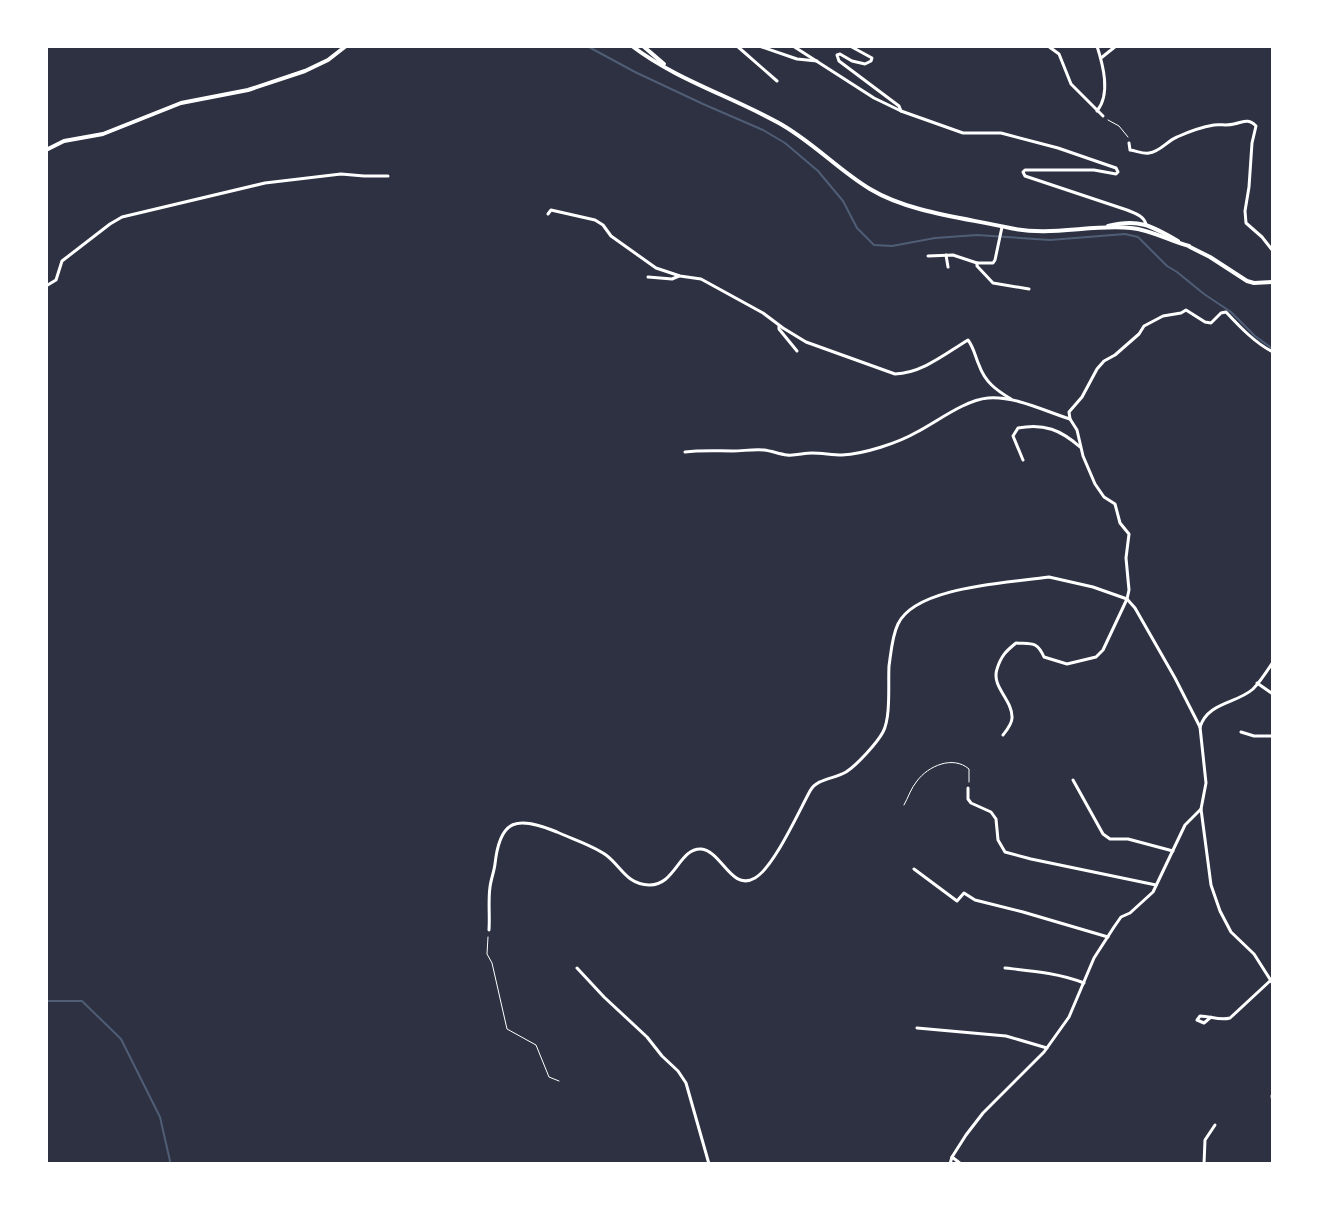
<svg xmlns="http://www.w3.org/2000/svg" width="1319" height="1210" viewBox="0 0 1319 1210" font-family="'Zilla Slab',serif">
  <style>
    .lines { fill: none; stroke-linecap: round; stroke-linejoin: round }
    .stream { stroke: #4f5d75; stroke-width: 2 }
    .path { stroke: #fff; stroke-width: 1 }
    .minor { stroke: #fff; stroke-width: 3 }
    .secondary { stroke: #fff; stroke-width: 4 }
  </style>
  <rect width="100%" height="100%" fill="#2d3142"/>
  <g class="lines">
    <g class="stream">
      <polyline points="587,46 635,72 703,104 763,130 785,143 818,171 843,201 857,228 874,245 892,246 935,238 977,235 1050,240 1125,234 1138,237 1167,266 1177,272 1204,294 1231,312 1255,336 1273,349"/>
      <polyline points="46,1001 82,1001 121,1039 160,1117 170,1161 169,1164"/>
    </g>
    <g class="path">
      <polyline points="1108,120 1119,126 1128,137"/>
      <path d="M904,805C908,798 911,788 917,781C928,766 953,755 969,769V782"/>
      <polyline points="488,937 487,954 492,963 507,1029 536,1045 549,1077 559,1081"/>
    </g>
    <g class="minor">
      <polyline points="737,46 777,81"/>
      <polyline points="759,46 797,59 817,61"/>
      <path d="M793,46L874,98L901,111L963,133H1001L1058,148L1116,168L1118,172L1116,174L1094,170H1025L1023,172L1025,176L1127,210C1134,213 1145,216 1146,225"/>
      <polyline points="850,46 872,58 871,61 865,64 852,61 840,54 837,55 839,61 899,106 901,111"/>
      <polyline points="1048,46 1059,54 1071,84 1103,116"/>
      <polyline points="1101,58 1116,46"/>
      <path d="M1097,111C1111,94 1103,65 1097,46"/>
      <path d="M1129,143L1130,150C1137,151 1143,154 1149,153C1160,152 1167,141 1177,137C1188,132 1202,127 1214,125C1220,124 1227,126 1234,124C1244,122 1248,118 1256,126L1252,143L1249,187L1245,211L1246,223L1262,237L1273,251"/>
      <path d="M548,214L551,210L595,220L603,225L611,236L656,268L680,276L701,279L763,313L783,328L806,342L895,374C922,373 945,354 968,340C974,348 975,356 979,365C985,382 996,390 1011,399"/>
      <polyline points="1002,227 995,260 993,263 977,263 977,266 993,283 1029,289"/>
      <polyline points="946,255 948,267"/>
      <polyline points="928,256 953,255 977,263"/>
      <polyline points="648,277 672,279 679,276"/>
      <polyline points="46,286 56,280 62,261 110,224 122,217 265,183 341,174 364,176 388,176"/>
      <polyline points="779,326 779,329 797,351"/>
      <path d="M685,452C701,450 716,451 733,451C743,451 753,449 764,450C772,451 779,454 787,455C795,456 804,453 812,453C822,453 832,455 842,455C864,454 898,443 917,432C938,421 965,400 988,398C1016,396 1044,411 1070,419"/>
      <path d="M1023,460L1013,436L1018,428C1044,423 1061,430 1080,447"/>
      <polyline points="1257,683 1273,694"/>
      <polyline points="1241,732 1254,736 1273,736"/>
      <path d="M1003,735C1007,730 1012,724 1012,718C1013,700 991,687 997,669C1001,656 1006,651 1016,643C1032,644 1037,641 1044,657L1067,664L1096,657L1103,650L1127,599L1129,590L1126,558L1129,534L1120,523L1115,504L1104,497L1095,484L1083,456L1077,430L1070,419L1069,412L1082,397L1097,369L1104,361L1115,355L1139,334L1144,326L1163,316L1181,313L1186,310L1205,322L1211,323L1221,313L1226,312C1240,327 1255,343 1273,352"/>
      <polyline points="1073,780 1103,834 1110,839 1128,839 1173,851"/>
      <polyline points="968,788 968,799 971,803 991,812 996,819 998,840 1005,852 1031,859 1156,885"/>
      <polyline points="1201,809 1211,885 1220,911 1231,932 1254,954 1273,984"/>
      <polyline points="914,869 957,901 964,893 975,900 1023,912 1108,937"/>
      <path d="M489,930C490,916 488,901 490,887C491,879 494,872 495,864C500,818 517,816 557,832C572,839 592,845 606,855C621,866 627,885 649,885C675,886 679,848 701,849C722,851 731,892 755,878C774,867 799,811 810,791C817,778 835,779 846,772C857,765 877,743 883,732C891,717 888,684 889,666C891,653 892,636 898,624C916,586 1010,583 1049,577L1093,587L1127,599L1135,608L1175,678L1200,727"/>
      <polyline points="577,968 604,997 647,1037 662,1056 678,1071 686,1083 709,1164"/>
      <path d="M1005,968C1032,971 1058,973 1084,983"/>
      <path d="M1211,1017L1204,1023L1197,1020L1200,1016C1211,1016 1219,1021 1230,1018L1271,980"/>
      <polyline points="917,1028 1006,1036 1047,1048"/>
      <polyline points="1272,1096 1273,1102"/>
      <polyline points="952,1157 961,1164"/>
      <path d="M950,1164L952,1157L966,1135L983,1113L1044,1052L1069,1017L1094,958L1114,927L1121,917L1130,913L1153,892L1185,825L1201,809L1206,783L1200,727C1208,702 1236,704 1253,689C1260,682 1267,671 1273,662"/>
      <polyline points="1204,1164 1205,1140 1215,1125"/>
    </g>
    <g class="secondary">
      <path d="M632,46C675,79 730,96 777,122C811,140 838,170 870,189C910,213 966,218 1010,228C1050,237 1091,224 1131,228C1152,230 1169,241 1189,246"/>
      <polyline points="643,46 664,64"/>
      <polyline points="46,150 64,141 103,134 181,103 248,90 305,71 328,60 346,46"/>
      <path d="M1108,226C1139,218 1152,226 1178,241"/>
      <polyline points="1190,247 1210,257 1247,281 1254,283 1273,282"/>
    </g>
  </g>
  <rect width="1319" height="1210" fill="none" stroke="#ffffff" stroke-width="96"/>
</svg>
